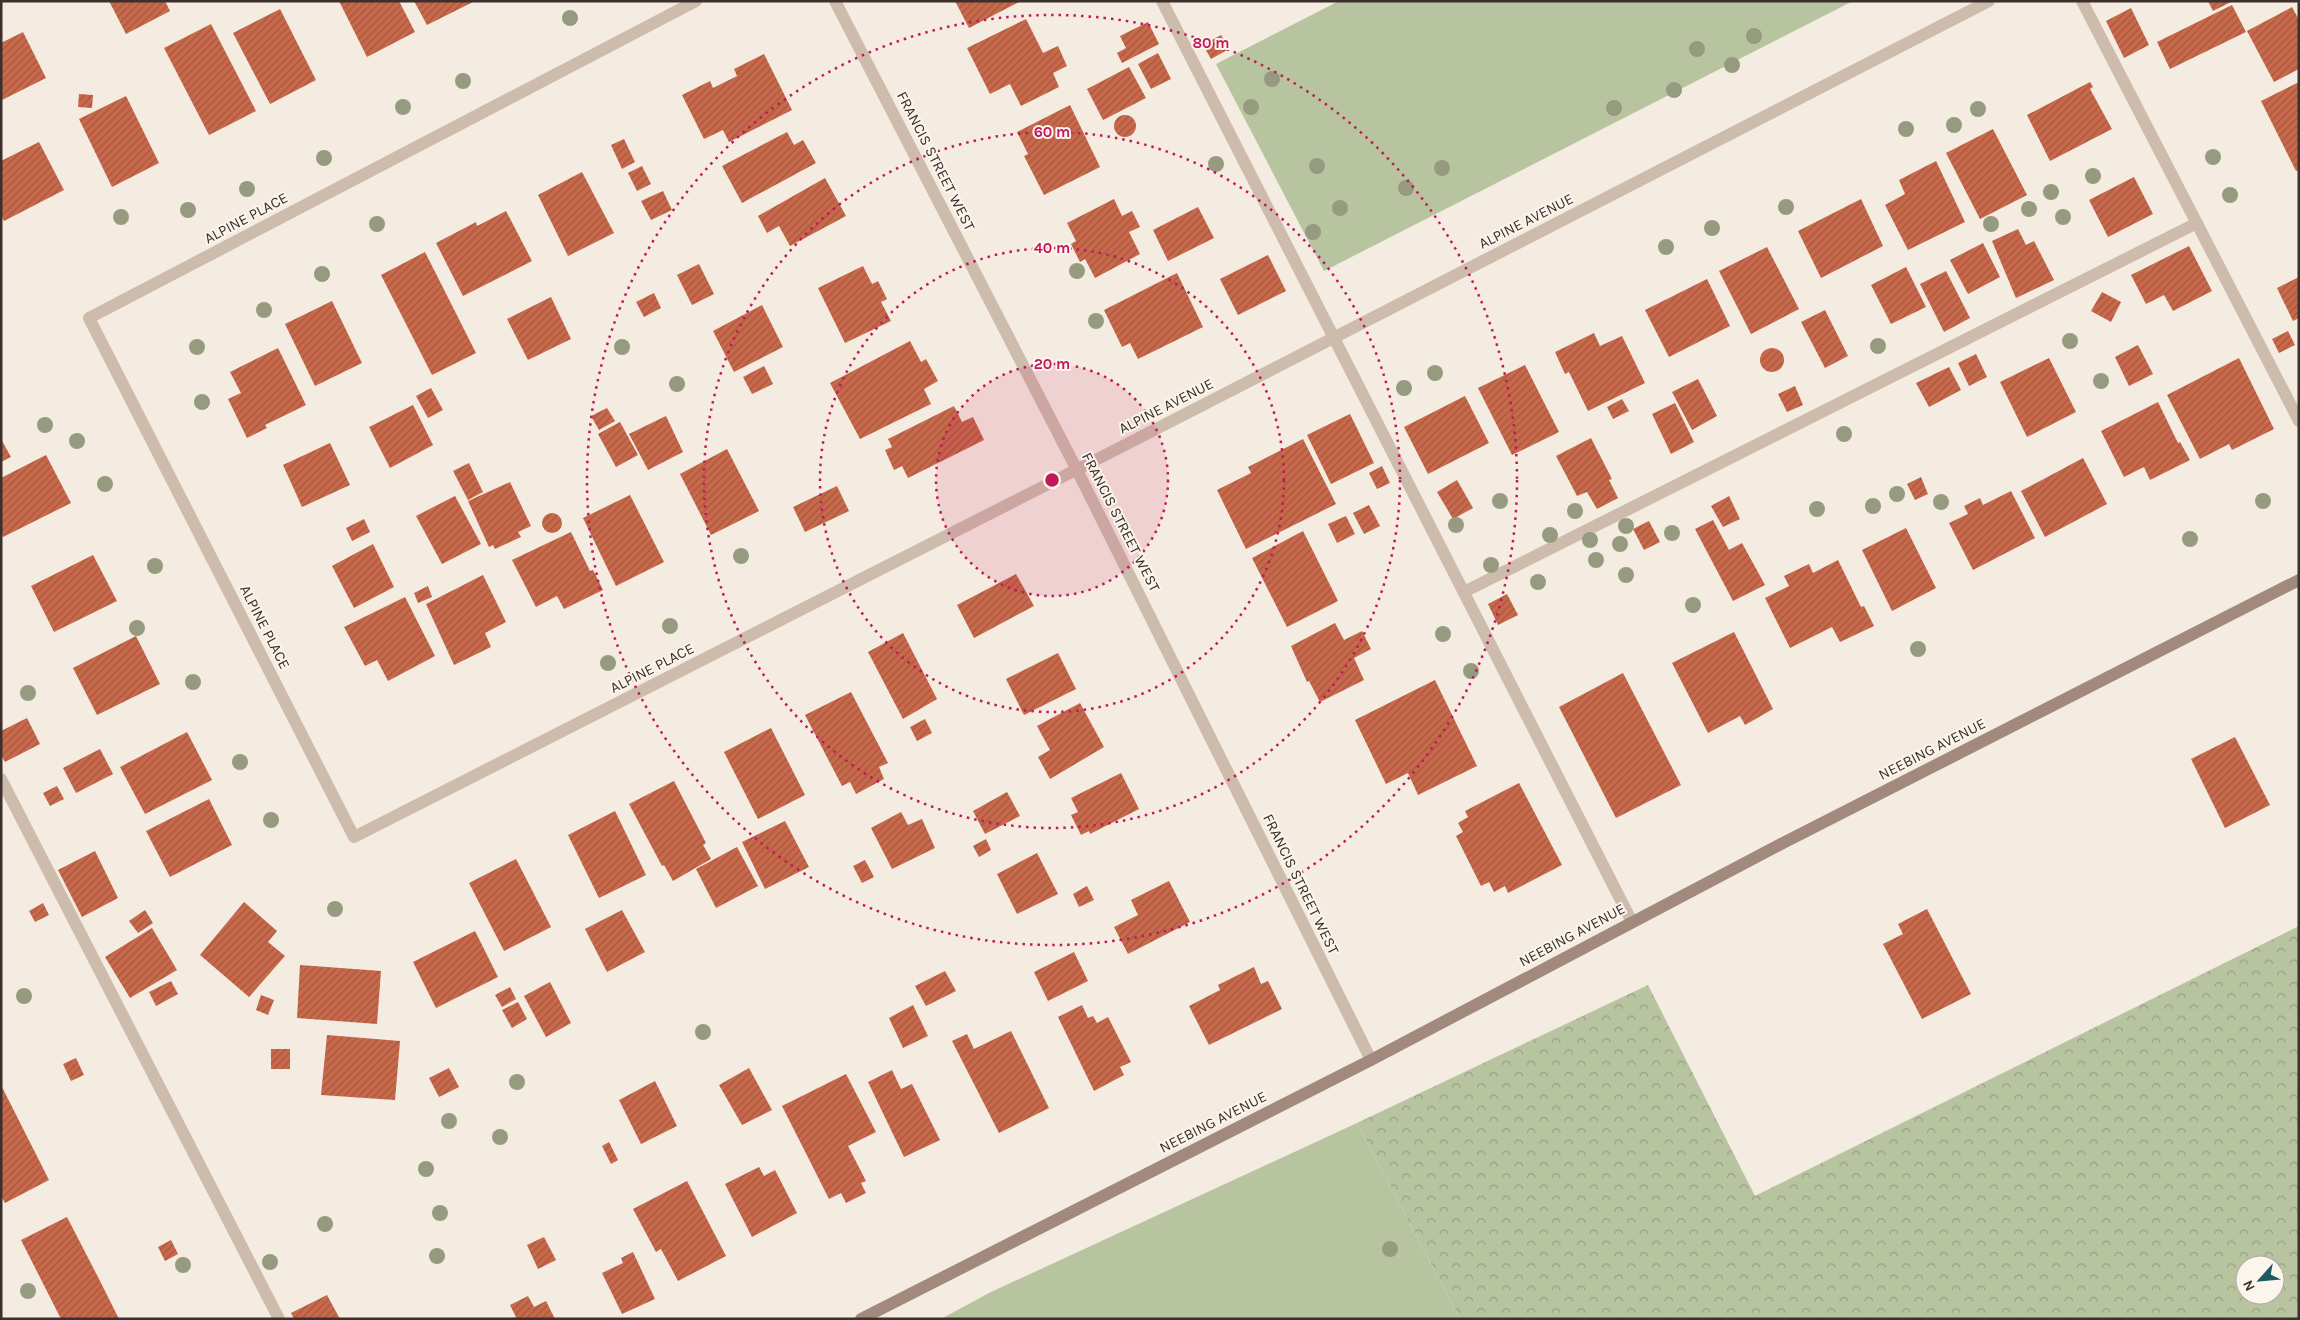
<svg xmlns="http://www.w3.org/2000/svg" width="2300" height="1320" viewBox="0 0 2300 1320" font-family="Karla,sans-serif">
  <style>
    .forest { fill: url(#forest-crowns); fill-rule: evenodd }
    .park { fill: #b8c4a0 }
    .building { fill: url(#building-hatch) }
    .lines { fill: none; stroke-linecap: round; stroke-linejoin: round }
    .lane { stroke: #cdbbac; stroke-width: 12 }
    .street { stroke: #cdbbac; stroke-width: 12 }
    .secondary { stroke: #a18a7d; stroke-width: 12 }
    .tree { fill: #969b7f }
    .ring { fill: none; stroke: #c2185b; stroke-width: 2.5; stroke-dasharray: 2.5 5 }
    .labels { text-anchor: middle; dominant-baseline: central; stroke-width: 4; stroke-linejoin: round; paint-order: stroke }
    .street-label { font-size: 15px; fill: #3b302b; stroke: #fbf5ee }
    .centre { fill: #c2185b; stroke: #fbf5ee; stroke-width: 2.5 }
    .ring-label { font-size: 15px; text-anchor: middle; font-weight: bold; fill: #c2185b; stroke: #fbf5ee; stroke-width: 4; stroke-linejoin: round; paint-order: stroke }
  </style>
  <defs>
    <pattern id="forest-crowns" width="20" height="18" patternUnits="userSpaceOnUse" patternTransform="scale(1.25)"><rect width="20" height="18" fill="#b8c4a0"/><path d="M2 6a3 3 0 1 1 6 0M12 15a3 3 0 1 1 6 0" fill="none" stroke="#97a083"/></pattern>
    <pattern id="building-hatch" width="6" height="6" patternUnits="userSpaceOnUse" patternTransform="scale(1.25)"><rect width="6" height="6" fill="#c8694b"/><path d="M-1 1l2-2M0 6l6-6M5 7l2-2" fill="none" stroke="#a4573f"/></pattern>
  </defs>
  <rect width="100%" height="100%" fill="#f4ebe1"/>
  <path class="forest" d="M2299,926V1319H1460L1357,1123L1648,985L1755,1196ZM2245,1265H2275V1295H2245Z"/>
  <g class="park">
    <polygon points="1339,1 1853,1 1324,271 1216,64"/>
    <polygon points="1357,1123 1460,1319 941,1319 989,1293"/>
  </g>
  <g class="building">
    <polygon points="109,1 165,1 170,11 126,34"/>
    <polygon points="339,1 399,1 415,32 367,57"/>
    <polygon points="414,1 475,1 427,25"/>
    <polygon points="955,1 1021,1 969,28"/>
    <polygon points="2208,1 2233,1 2213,11"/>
    <polygon points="2232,5 2246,32 2170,69 2157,42"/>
    <polygon points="2292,7 2299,20 2299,69 2274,82 2247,31"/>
    <polygon points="2131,8 2149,45 2124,58 2106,21"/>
    <polygon points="280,9 316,80 270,104 233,33"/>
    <polygon points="1026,19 1043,53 1058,46 1067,66 1053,73 1059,87 1021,106 1010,84 990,94 967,48"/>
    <polygon points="1148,22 1159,44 1122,63 1117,53 1126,48 1120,36"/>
    <polygon points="211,24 256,111 209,135 164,48"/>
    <polygon points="23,32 46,78 2,100 1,43"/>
    <polygon points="1221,35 1229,49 1211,59 1203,45"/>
    <polygon points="1158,53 1171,79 1151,89 1138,64"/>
    <polygon points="764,54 792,110 729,142 723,130 704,139 682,95 710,81 713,88 737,76 734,69"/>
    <polygon points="1129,67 1146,98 1103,120 1087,89"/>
    <polygon points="2090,82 2093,87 2090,89 2112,129 2050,161 2027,115"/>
    <polygon points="2299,82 2299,170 2296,171 2261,101"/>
    <polygon points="79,94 93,95 92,108 78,107"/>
    <polygon points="126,96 159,163 112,187 79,119"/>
    <polygon points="1070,105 1100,167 1044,195 1024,156 1028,154 1017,132"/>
    <circle cx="1125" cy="126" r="11"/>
    <polygon points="1993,129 2027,195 1980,219 1946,153"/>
    <polygon points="787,132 794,145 803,140 816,163 742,203 722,166"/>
    <polygon points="624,139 635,162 622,169 611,145"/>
    <polygon points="39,142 64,190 4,221 1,215 1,161"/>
    <polygon points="1936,161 1965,222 1908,250 1885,205 1905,194 1899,180"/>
    <polygon points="642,166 651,184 637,191 628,173"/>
    <polygon points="582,172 614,233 568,256 538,195"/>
    <polygon points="2134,177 2153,214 2108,237 2089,200"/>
    <polygon points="825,178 846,216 790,246 779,226 767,233 758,216"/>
    <polygon points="663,191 672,210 651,220 641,201"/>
    <polygon points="1114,199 1122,216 1132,211 1140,227 1129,232 1140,254 1095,278 1085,259 1080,262 1071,244 1076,241 1067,223"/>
    <polygon points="1861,199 1883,246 1821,278 1798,231"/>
    <polygon points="1198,207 1214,238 1168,261 1153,230"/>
    <polygon points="506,211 532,261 463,296 436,243 476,222 477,226"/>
    <polygon points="2018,229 2026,245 2034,241 2054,280 2016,298 1992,241"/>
    <polygon points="1983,243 2000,277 1968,294 1950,260"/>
    <polygon points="2189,246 2212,291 2173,311 2164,295 2146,304 2131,275"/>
    <polygon points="1767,247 1799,309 1751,334 1719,271"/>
    <polygon points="425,252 476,353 432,375 381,275"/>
    <polygon points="1268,255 1286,291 1238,315 1220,279"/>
    <polygon points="699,264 714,294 692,305 677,275"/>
    <polygon points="863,266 872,284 878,281 887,299 881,302 891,321 845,343 818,288"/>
    <polygon points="1906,267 1926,307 1891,324 1871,285"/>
    <polygon points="1946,271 1970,318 1944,332 1920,284"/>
    <polygon points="1177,273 1203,327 1138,359 1130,343 1122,347 1104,310"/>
    <polygon points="2299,277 2299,318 2293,321 2277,288"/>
    <polygon points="1707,279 1730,326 1669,357 1645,310"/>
    <polygon points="2102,292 2121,302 2111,322 2091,311"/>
    <polygon points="654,293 661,308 644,317 636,302"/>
    <polygon points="551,297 571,339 528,360 507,319"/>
    <polygon points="332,301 362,363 315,386 285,324"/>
    <polygon points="762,305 783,347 734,372 713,331"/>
    <polygon points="1825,310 1848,356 1825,368 1801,322"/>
    <polygon points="2288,331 2295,345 2279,353 2272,339"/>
    <polygon points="1594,333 1600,346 1622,336 1645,383 1588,411 1569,372 1565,374 1555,352"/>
    <polygon points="910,341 921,362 926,359 938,381 924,389 931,404 860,439 830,383"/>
    <polygon points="2138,345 2153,374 2129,386 2115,357"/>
    <polygon points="278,348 306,405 265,425 267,428 247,438 228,399 241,393 230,372"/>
    <circle cx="1772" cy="360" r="12"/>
    <polygon points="1976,354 1987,377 1969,386 1958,363"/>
    <polygon points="2049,358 2076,412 2027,437 2000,382"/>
    <polygon points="2239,358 2274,429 2232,450 2229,444 2200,459 2167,395"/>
    <polygon points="1525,365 1559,432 1512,455 1478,388"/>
    <polygon points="764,366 773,384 752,394 743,377"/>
    <polygon points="1949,367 1961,390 1929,407 1916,383"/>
    <polygon points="1698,379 1717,416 1692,430 1672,392"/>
    <polygon points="1795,386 1803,405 1787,412 1778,394"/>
    <polygon points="431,388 443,410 428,418 416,396"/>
    <polygon points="1465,396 1489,443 1428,474 1404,427"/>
    <polygon points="1622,399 1629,411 1613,419 1607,407"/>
    <polygon points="2158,402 2178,443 2180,442 2190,460 2150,480 2144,467 2124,477 2101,431"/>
    <polygon points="1675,403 1694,442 1671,454 1652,414"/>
    <polygon points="413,405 433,445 390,468 369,427"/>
    <polygon points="954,406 962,422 973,417 984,440 908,478 902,466 894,470 885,450 892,447 888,439"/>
    <polygon points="607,408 615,421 599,430 591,416"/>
    <polygon points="1350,414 1374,463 1331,484 1307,435"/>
    <polygon points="666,416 683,452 648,470 629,434"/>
    <polygon points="620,422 638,455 616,467 598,434"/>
    <polygon points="1591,438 1612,479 1609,480 1618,498 1597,509 1587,492 1577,496 1556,456"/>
    <polygon points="1,439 11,457 1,462"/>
    <polygon points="1303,439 1336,504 1246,549 1217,490 1251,473 1248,467"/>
    <polygon points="330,443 350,485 302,507 283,465"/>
    <polygon points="727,449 759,511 711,535 680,474"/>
    <polygon points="46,455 71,503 3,537 1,533 1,478"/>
    <polygon points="2083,458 2107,504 2045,537 2021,491"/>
    <polygon points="469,463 483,492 468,500 453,471"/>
    <polygon points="1382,466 1390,483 1377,489 1369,473"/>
    <polygon points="1921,477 1928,494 1915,500 1907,484"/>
    <polygon points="1457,480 1473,508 1453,519 1437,492"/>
    <polygon points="510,482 531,526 518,532 521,537 495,549 493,545 489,547 468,501"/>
    <polygon points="837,486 849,511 805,532 793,507"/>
    <polygon points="2011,491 2035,538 1973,570 1949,523 1968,514 1964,506 1980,498 1983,505"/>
    <polygon points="630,495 664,562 616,586 583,518"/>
    <polygon points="455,496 481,544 442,564 416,516"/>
    <polygon points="1729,496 1740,519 1723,527 1711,506"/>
    <polygon points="1369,505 1380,526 1364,534 1353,513"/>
    <circle cx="552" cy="523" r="10"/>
    <polygon points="1346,516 1355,534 1337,543 1328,524"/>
    <polygon points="364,519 370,532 352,541 346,528"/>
    <polygon points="1713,520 1729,550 1742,543 1765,585 1733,601 1695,529"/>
    <polygon points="1649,521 1660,542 1644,550 1633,529"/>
    <polygon points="1906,528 1936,588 1892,611 1862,550"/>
    <polygon points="1303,531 1338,601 1287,627 1252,558"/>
    <polygon points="571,532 590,571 593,570 603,590 564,609 557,596 536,607 512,560"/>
    <polygon points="373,544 394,587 354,608 332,566"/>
    <polygon points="93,555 117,601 54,632 31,586"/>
    <polygon points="1838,560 1861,607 1864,606 1874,626 1840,642 1832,627 1790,648 1765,598 1789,586 1784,576 1809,564 1813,573"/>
    <polygon points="1016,574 1034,606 974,638 957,605"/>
    <polygon points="483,575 506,622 485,633 491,647 454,665 426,604"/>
    <polygon points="428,586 432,597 418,603 414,593"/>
    <polygon points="1507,594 1518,615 1498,625 1488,604"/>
    <polygon points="405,597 435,656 388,681 377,660 365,666 344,627"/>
    <polygon points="1335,623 1344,640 1362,631 1371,649 1354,658 1364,680 1320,702 1309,681 1307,682 1291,646"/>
    <polygon points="1734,632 1773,709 1745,725 1740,716 1708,733 1672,663"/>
    <polygon points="903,633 937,699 903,719 868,652"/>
    <polygon points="136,636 160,684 97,715 73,668"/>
    <polygon points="1058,653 1076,689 1024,715 1006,679"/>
    <polygon points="1623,673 1681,785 1616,818 1559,707"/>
    <polygon points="1435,680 1477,766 1418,795 1408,773 1386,784 1355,720"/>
    <polygon points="851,692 888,763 879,767 884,779 856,794 850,782 842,786 805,715"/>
    <polygon points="1080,703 1104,747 1050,779 1038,757 1050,750 1037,726"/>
    <polygon points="27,718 40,744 5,762 1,755 1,731"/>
    <polygon points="925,719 932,733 917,741 910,727"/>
    <polygon points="771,728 805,795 758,819 724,752"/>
    <polygon points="187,732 212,780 145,814 120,767"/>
    <polygon points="2235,737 2270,805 2225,828 2191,759"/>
    <polygon points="100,749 113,774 76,793 63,768"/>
    <polygon points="1121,773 1139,809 1090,834 1089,831 1081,835 1071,815 1078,812 1071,798"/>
    <polygon points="674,781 706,843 703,845 711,859 673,881 664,865 662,866 629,804"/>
    <polygon points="1519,783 1562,865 1508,893 1505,886 1494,892 1489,882 1481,886 1456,836 1463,832 1458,823 1468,817 1465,811"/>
    <polygon points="57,786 64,799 50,806 43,793"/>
    <polygon points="1007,792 1020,816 985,834 973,811"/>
    <polygon points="209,799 232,845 170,877 146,831"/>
    <polygon points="615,811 646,875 599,898 568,835"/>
    <polygon points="901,812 908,825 922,819 935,848 892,869 871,828"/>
    <polygon points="785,821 809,867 765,889 742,842"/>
    <polygon points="986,839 991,850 979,857 973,846"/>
    <polygon points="737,847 758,886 716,908 696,869"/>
    <polygon points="95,851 118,898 82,917 58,870"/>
    <polygon points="1037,853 1058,894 1017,914 997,874"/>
    <polygon points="516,859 551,927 504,951 469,883"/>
    <polygon points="865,860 874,877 862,883 853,866"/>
    <polygon points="1169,881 1190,922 1128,954 1114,927 1138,915 1131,900"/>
    <polygon points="1087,886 1094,900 1079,907 1073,894"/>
    <polygon points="244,902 277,931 268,942 285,956 249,997 200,955"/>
    <polygon points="43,903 49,915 35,922 29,911"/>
    <polygon points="1927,909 1971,994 1922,1019 1883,944 1903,934 1898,924"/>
    <polygon points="145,910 153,923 138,933 129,921"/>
    <polygon points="622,910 645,952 607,972 585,929"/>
    <polygon points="152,928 177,970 130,998 105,957"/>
    <polygon points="475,931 498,977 436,1008 413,962"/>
    <polygon points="1074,952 1088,981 1048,1001 1034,972"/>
    <polygon points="300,965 381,971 377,1024 297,1018"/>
    <polygon points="1254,967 1261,984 1268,981 1282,1009 1209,1045 1189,1006 1220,990 1218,985"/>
    <polygon points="945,971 956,991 926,1006 915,986"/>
    <polygon points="171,981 178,994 156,1006 149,992"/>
    <polygon points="550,982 571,1023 546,1037 524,996"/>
    <polygon points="510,987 516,999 502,1007 495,995"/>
    <polygon points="261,995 274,1000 268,1015 256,1010"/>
    <polygon points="518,1002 527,1019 512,1028 502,1010"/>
    <polygon points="913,1005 928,1036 903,1048 889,1018"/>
    <polygon points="1082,1005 1088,1018 1093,1016 1097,1023 1108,1017 1131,1062 1120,1067 1124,1075 1094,1091 1058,1017"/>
    <polygon points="1011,1031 1049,1108 999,1133 952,1041 967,1034 974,1049"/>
    <polygon points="327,1035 400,1041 395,1100 321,1095"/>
    <rect x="271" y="1049" width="19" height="20"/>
    <polygon points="76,1058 84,1075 71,1081 63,1064"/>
    <polygon points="449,1068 459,1087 439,1097 429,1078"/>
    <polygon points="749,1068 772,1110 742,1125 719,1085"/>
    <polygon points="892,1070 901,1089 912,1084 940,1140 904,1157 868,1082"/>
    <polygon points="846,1074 876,1132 848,1146 866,1181 861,1183 866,1193 846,1203 841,1193 829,1199 782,1106"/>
    <polygon points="655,1081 677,1126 641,1144 619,1100"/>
    <polygon points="1,1085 49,1180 5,1203 1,1196"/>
    <polygon points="609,1142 618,1160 611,1164 602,1146"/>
    <polygon points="759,1167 764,1176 775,1170 797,1213 752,1237 725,1184"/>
    <polygon points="687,1181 726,1256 678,1281 661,1249 656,1252 633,1209"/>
    <polygon points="67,1217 99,1279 119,1319 61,1319 21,1240"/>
    <polygon points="544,1237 556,1260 538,1269 527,1245"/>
    <polygon points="171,1240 178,1254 165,1261 158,1247"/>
    <polygon points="633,1252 655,1299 622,1314 602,1273 623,1263 621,1258"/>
    <polygon points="327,1295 340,1319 294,1319 291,1313"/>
    <polygon points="528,1296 534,1307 546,1301 555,1319 512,1319 516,1317 510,1305"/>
  </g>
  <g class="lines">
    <g class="lane">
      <polyline points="1162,1 1632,922"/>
      <polyline points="2082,1 2299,421"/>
      <polyline points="1464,592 2197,223"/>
      <polyline points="1,779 279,1319"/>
    </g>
    <g class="street">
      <polyline points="696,1 89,318 354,837 1121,447 1989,1"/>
      <polyline points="835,1 1077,470 1371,1060"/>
    </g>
    <polyline class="secondary" points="861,1319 1371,1060 1783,843 2299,580"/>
  </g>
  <g class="tree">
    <circle cx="570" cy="18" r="8"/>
    <circle cx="1754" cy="36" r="8"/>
    <circle cx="1697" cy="49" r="8"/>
    <circle cx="1732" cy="65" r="8"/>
    <circle cx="1272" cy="79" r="8"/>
    <circle cx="463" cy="81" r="8"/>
    <circle cx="1674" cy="90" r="8"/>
    <circle cx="403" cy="107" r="8"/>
    <circle cx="1251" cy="107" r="8"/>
    <circle cx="1614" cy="108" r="8"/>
    <circle cx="1978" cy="109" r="8"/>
    <circle cx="1954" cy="125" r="8"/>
    <circle cx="1906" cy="129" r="8"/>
    <circle cx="2213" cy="157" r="8"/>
    <circle cx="324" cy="158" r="8"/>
    <circle cx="1216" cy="164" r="8"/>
    <circle cx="1317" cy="166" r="8"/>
    <circle cx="1442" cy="168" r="8"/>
    <circle cx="2093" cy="176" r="8"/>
    <circle cx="1406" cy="188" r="8"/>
    <circle cx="247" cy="189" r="8"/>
    <circle cx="2051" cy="192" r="8"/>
    <circle cx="2230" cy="195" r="8"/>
    <circle cx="1786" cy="207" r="8"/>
    <circle cx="1340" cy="208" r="8"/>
    <circle cx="2029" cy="209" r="8"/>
    <circle cx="188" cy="210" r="8"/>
    <circle cx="121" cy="217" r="8"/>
    <circle cx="2063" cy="217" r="8"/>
    <circle cx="377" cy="224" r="8"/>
    <circle cx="1991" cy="224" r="8"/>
    <circle cx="1712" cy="228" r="8"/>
    <circle cx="1313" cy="232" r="8"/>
    <circle cx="1666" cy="247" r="8"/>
    <circle cx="1077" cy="271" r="8"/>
    <circle cx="322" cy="274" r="8"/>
    <circle cx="264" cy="310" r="8"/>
    <circle cx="1096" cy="321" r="8"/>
    <circle cx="2070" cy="341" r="8"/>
    <circle cx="1878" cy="346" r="8"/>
    <circle cx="197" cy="347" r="8"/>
    <circle cx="622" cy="347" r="8"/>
    <circle cx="1435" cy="373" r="8"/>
    <circle cx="2101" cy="381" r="8"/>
    <circle cx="677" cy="384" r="8"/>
    <circle cx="1404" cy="388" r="8"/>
    <circle cx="202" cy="402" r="8"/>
    <circle cx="45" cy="425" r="8"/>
    <circle cx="1844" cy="434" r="8"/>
    <circle cx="77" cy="441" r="8"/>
    <circle cx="105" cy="484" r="8"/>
    <circle cx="1897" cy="494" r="8"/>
    <circle cx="1500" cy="501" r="8"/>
    <circle cx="2263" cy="501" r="8"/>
    <circle cx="1941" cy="502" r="8"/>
    <circle cx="1873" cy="506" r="8"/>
    <circle cx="1817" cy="509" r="8"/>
    <circle cx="1575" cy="511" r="8"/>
    <circle cx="1456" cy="525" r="8"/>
    <circle cx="1626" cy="526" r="8"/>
    <circle cx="1672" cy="533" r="8"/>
    <circle cx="1550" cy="535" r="8"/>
    <circle cx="2190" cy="539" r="8"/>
    <circle cx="1590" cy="540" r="8"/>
    <circle cx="1620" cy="544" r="8"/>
    <circle cx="741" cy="556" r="8"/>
    <circle cx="1596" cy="560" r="8"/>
    <circle cx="1491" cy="565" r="8"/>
    <circle cx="155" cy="566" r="8"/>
    <circle cx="1626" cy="575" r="8"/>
    <circle cx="1538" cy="582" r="8"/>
    <circle cx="1693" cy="605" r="8"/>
    <circle cx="670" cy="626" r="8"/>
    <circle cx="137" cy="628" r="8"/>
    <circle cx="1443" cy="634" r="8"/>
    <circle cx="1918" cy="649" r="8"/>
    <circle cx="608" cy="663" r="8"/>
    <circle cx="1471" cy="671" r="8"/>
    <circle cx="193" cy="682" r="8"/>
    <circle cx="28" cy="693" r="8"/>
    <circle cx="240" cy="762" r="8"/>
    <circle cx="271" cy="820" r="8"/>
    <circle cx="335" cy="909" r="8"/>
    <circle cx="24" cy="996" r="8"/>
    <circle cx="703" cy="1032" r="8"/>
    <circle cx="517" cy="1082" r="8"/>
    <circle cx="449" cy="1121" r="8"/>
    <circle cx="500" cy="1137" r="8"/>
    <circle cx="426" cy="1169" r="8"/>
    <circle cx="440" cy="1213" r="8"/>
    <circle cx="325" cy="1224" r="8"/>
    <circle cx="1390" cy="1249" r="8"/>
    <circle cx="437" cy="1256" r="8"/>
    <circle cx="270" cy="1262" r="8"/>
    <circle cx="183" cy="1265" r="8"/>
    <circle cx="28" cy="1291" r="8"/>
  </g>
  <circle cx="1052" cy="480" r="116" fill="#c2185b" fill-opacity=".12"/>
  <g class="ring">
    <circle cx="1052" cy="480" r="116"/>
    <circle cx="1052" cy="480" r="232"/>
    <circle cx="1052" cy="480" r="348"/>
    <circle cx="1052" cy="480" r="465"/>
  </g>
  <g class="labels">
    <g class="street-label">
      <text transform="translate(936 161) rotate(63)">FRANCIS STREET WEST</text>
      <text transform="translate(246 218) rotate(-28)">ALPINE PLACE</text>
      <text transform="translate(1526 221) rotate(-27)">ALPINE AVENUE</text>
      <text transform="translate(1166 406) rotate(-27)">ALPINE AVENUE</text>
      <text transform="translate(1121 522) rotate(63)">FRANCIS STREET WEST</text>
      <text transform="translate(265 627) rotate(63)">ALPINE PLACE</text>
      <text transform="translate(652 668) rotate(-27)">ALPINE PLACE</text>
      <text transform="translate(1932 749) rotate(-27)">NEEBING AVENUE</text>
      <text transform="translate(1301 884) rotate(64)">FRANCIS STREET WEST</text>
      <text transform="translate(1572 935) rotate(-28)">NEEBING AVENUE</text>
      <text transform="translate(1213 1122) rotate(-27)">NEEBING AVENUE</text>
    </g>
  </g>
  <circle cx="1052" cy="480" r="8" class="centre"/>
  <g class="ring-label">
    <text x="1211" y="48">80 m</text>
    <text x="1052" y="137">60 m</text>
    <text x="1052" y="253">40 m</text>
    <text x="1052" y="369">20 m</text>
  </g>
  <rect width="2300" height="1320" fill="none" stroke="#3b302b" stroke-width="5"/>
  <g transform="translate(2260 1280) rotate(243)"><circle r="24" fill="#fbf5ee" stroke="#aea6a0"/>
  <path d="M0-4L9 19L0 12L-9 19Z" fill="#1f5a5e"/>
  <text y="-8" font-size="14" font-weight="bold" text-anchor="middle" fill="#3b302b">N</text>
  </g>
</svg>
